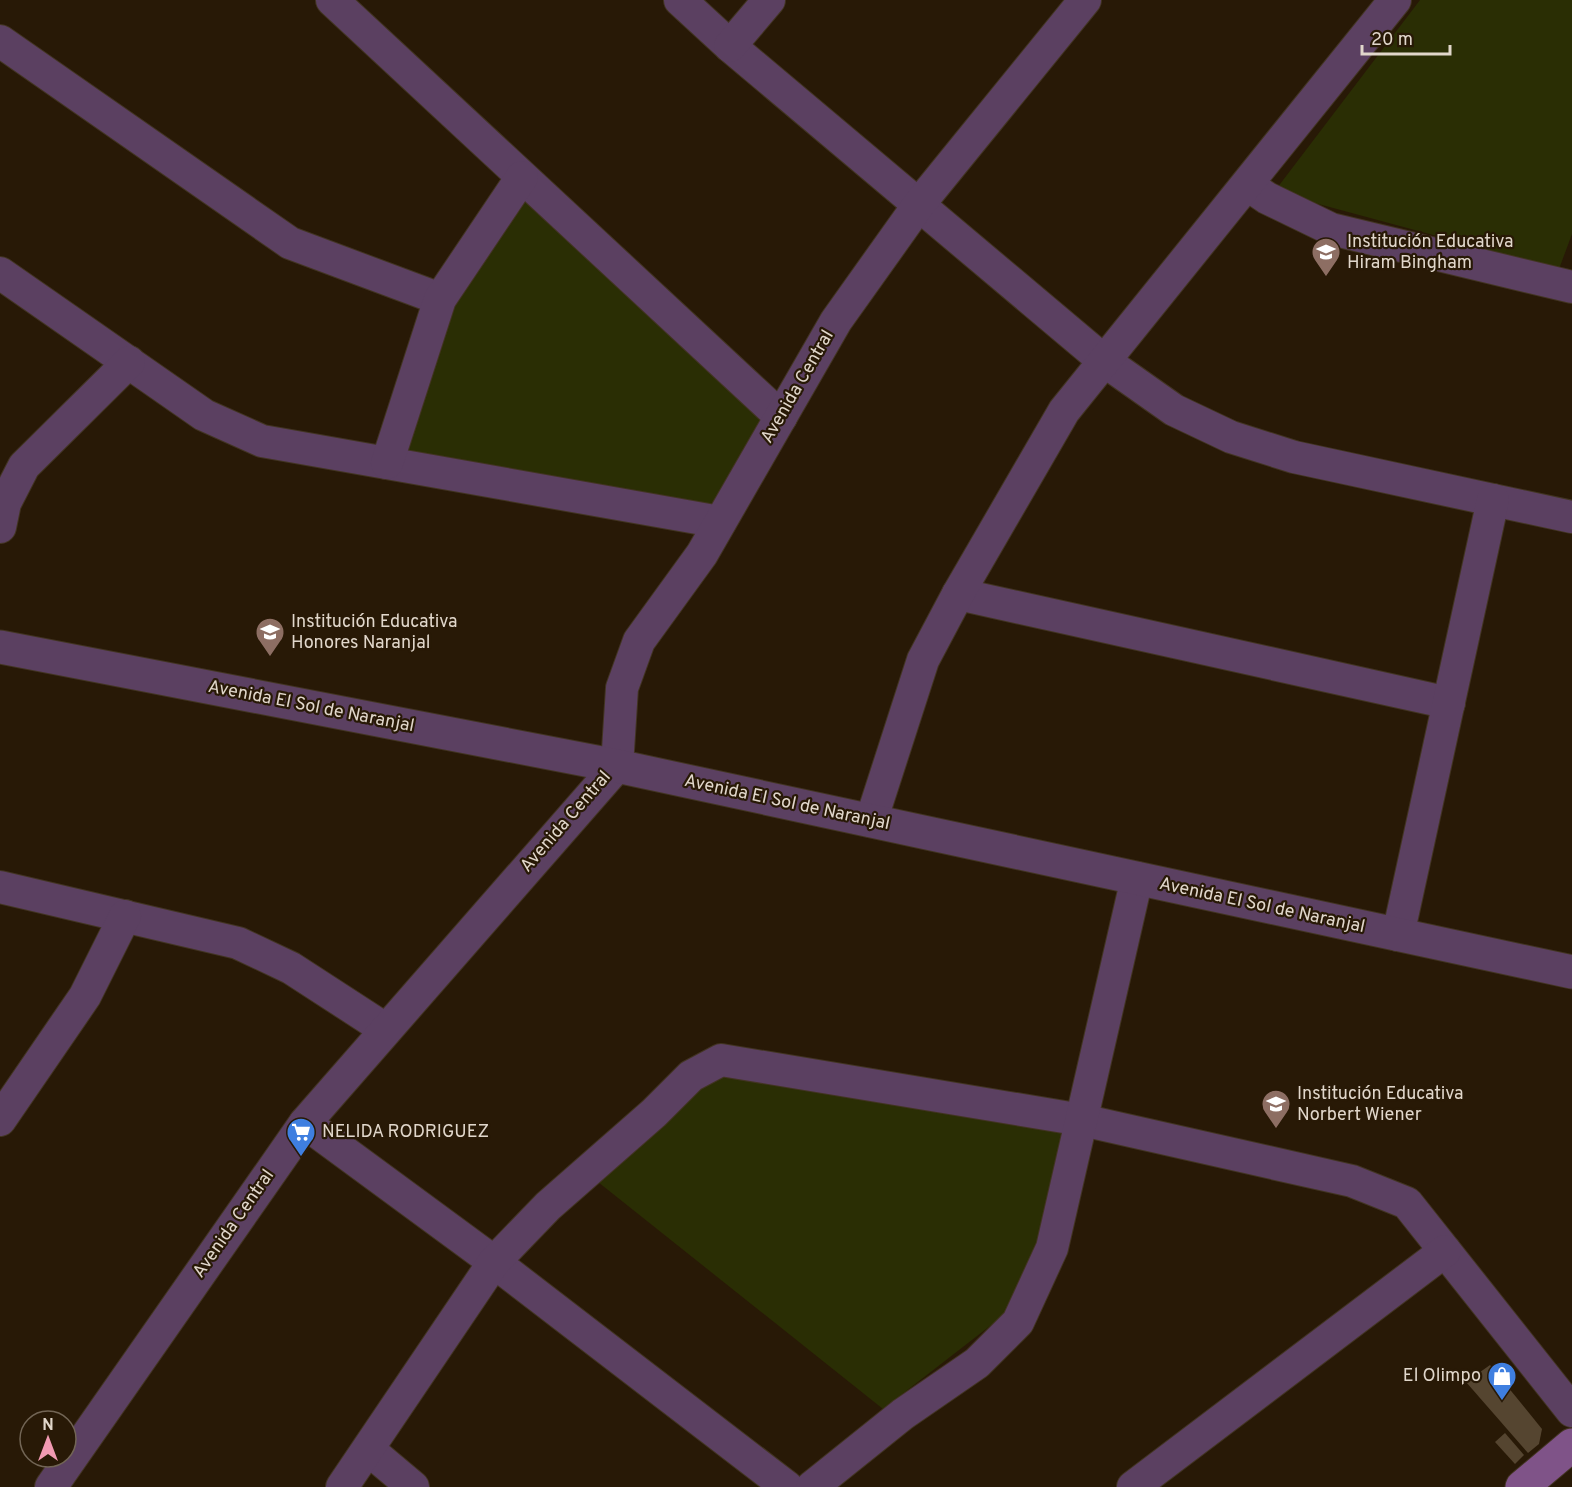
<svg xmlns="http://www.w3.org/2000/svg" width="1572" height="1487" viewBox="0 0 1572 1487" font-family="Overpass,sans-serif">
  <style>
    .green { fill: #2a2e04 }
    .building { fill: #554530 }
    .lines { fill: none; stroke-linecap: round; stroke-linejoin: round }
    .minor-casing { stroke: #423422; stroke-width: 34 }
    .tertiary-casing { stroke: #423422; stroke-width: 35 }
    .secondary-casing { stroke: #423422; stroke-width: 35 }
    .minor { stroke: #5b4061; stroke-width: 32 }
    .tertiary { stroke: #5b4061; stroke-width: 33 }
    .secondary { stroke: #7f5388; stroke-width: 33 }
    .labels { text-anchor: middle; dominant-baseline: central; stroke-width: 4.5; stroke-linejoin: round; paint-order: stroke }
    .poi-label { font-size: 18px; fill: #e1d7cb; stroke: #281906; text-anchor: start }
    .street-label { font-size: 18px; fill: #e1d7cb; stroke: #281906 }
  </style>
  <rect width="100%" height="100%" fill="#281906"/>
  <g class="green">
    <polygon points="1420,0 1572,0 1572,234 1559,269 1274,192"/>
    <polygon points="522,194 765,421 714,510 400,454 450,305"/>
    <polygon points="721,1076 1065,1129 1039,1247 1008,1312 883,1409 598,1182 698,1089"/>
  </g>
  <g class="building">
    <polygon points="1490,1365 1542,1429 1539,1444 1528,1453 1466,1382"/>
    <polygon points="1505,1433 1524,1455 1515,1464 1495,1442"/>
  </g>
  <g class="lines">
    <g class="minor-casing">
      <g id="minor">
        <polyline points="332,0 781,417"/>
        <polyline points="680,0 730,46 1103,360 1174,410 1231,437 1294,457 1572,517"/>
        <polyline points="0,41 290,243 440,299"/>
        <polyline points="730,46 769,0"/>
        <polyline points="1248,185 1267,198 1331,229 1572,287"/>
        <polyline points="0,273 204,415 262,441 720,522"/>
        <polyline points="387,463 440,299 522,177"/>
        <polyline points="0,527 5,503 24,466 129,362"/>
        <polyline points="958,594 1449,703"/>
        <polyline points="871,821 923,660 958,594 1064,411 1395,0"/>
        <polyline points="0,887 238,943 291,968 385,1029"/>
        <polyline points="1398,935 1493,500"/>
        <polyline points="0,1120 85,996 125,916"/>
        <polyline points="305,1123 494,1262 787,1487"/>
        <polyline points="369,1450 413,1487"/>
        <polyline points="51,1487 305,1123 617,766 622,688 639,641 702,554 836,321 920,203 1085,0"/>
        <polyline points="342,1487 494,1262 548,1206 654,1113 691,1076 721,1060 1082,1120 1352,1181 1407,1203 1572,1411"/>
        <polyline points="812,1487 903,1414 977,1363 1018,1322 1052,1248 1137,878"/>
        <polyline points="1133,1487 1445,1251"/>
      </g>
    </g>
    <g class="tertiary-casing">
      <polyline id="tertiary" points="0,647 617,766 1572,972"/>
    </g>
    <g class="secondary-casing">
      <polyline id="secondary" points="1522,1487 1572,1445"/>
    </g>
    <use href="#minor" class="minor"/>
    <use href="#tertiary" class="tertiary"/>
    <use href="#secondary" class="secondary"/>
  </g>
  <defs>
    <g id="school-pin" transform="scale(1.5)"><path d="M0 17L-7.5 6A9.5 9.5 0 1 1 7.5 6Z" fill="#8d6e63" stroke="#281906"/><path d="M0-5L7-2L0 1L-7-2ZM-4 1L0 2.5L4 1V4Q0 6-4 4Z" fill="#fff"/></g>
    <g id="supermarket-pin" transform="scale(1.5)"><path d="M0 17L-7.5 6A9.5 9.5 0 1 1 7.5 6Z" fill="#3f7fe0" stroke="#281906"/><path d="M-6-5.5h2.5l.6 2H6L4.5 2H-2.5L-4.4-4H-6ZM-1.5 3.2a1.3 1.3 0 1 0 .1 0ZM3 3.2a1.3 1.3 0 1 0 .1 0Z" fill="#fff"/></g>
    <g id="shop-pin" transform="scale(1.5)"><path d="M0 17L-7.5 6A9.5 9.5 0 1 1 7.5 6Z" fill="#3f7fe0" stroke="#281906"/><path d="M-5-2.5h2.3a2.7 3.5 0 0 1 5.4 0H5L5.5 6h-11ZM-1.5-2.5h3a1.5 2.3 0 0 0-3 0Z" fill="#fff"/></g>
  </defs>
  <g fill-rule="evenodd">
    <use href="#school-pin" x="1326" y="252"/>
    <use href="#school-pin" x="270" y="632"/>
    <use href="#school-pin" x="1276" y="1104"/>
    <use href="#supermarket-pin" x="301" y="1132"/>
    <use href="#shop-pin" x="1502" y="1376"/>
  </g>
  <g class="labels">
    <g class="poi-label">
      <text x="1347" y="242">Institución Educativa<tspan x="1347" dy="21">Hiram Bingham</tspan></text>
      <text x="291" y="622">Institución Educativa<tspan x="291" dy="21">Honores Naranjal</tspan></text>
      <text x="1297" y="1094">Institución Educativa<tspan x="1297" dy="21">Norbert Wiener</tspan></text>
      <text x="322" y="1132">NELIDA RODRIGUEZ</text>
      <text x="1481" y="1376" text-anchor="end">El Olimpo</text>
    </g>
    <g class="street-label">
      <text transform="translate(798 387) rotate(-60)">Avenida Central</text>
      <text transform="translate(311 707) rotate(11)">Avenida El Sol de Naranjal</text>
      <text transform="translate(787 803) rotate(12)">Avenida El Sol de Naranjal</text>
      <text transform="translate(566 822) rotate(-49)">Avenida Central</text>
      <text transform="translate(1262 906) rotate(12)">Avenida El Sol de Naranjal</text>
      <text transform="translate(234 1224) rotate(-55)">Avenida Central</text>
    </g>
  </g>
  <g transform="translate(48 1439)"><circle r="28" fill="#281906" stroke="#726555" stroke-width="1.5"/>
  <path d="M0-4.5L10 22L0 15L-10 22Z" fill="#f19ab2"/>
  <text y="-9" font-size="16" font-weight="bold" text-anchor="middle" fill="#e1d7cb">N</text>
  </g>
  <path d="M1362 45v9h88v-9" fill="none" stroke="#e1d7cb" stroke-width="3"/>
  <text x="1371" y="45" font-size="18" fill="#e1d7cb" stroke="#281906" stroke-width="4.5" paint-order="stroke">20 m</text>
</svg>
